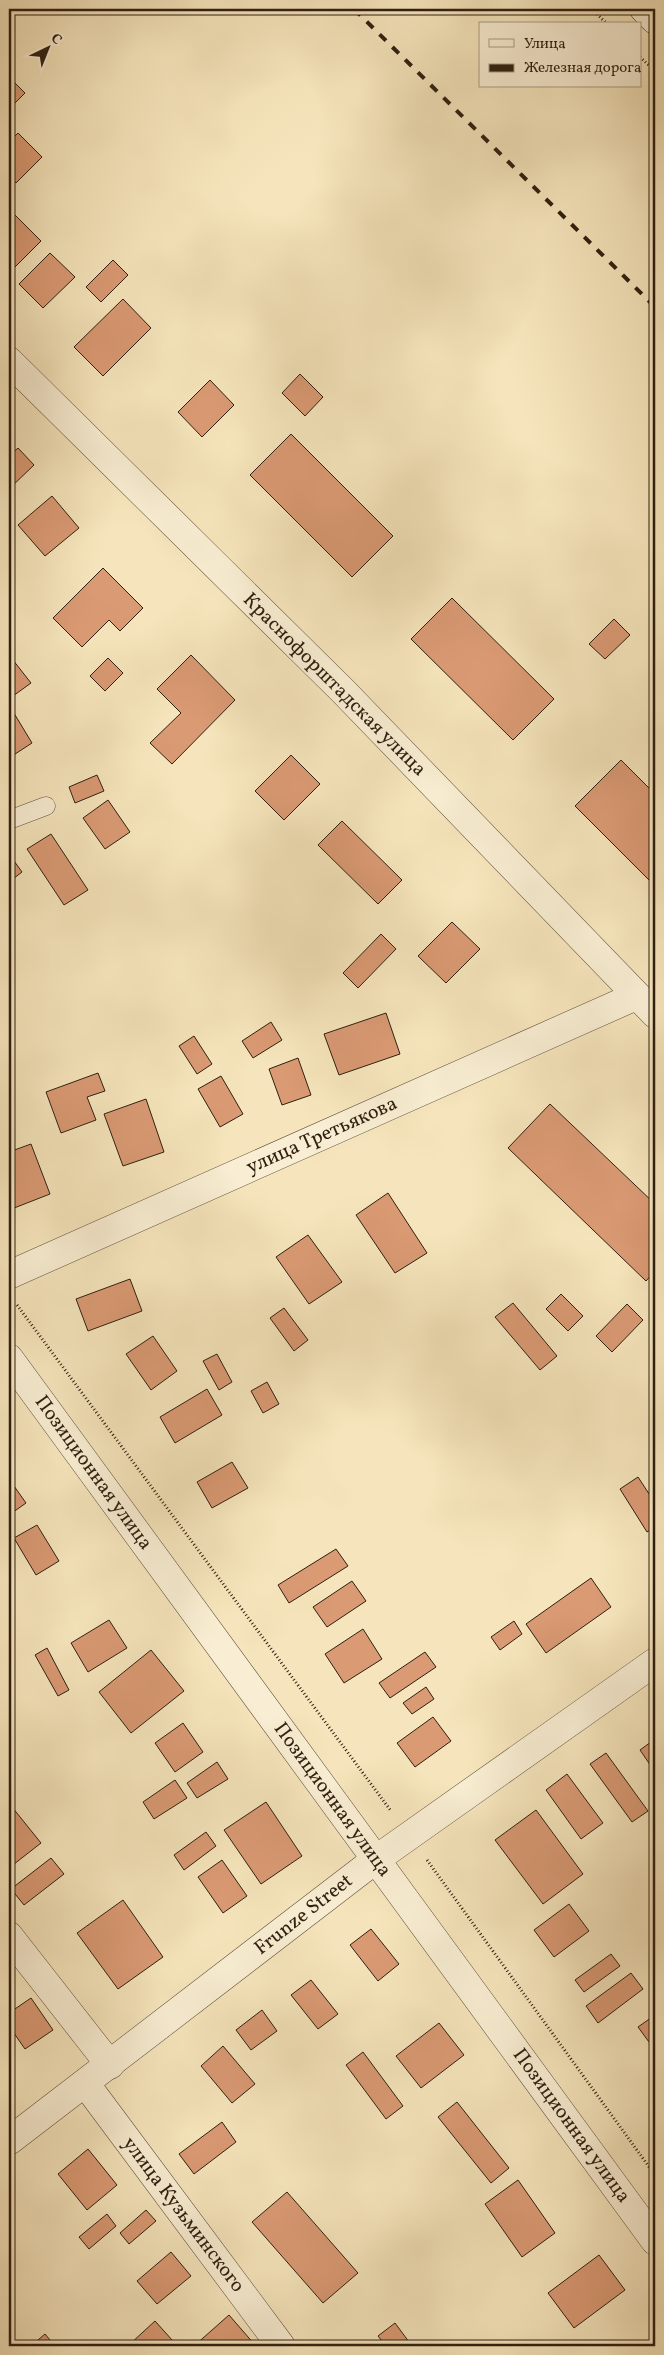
<svg xmlns="http://www.w3.org/2000/svg" width="664" height="2355" viewBox="0 0 664 2355" font-family="Vollkorn,serif">
  <style>
    .building { fill: #da9a74; stroke: #2e1f11 }
    .lines { fill: none; stroke-linecap: round; stroke-linejoin: round }
    .service-casing { stroke: #60503c; stroke-width: 19 }
    .minor-casing { stroke: #60503c; stroke-width: 29 }
    .tertiary-casing { stroke: #60503c; stroke-width: 29 }
    .secondary-casing { stroke: #2e1f11; stroke-width: 29 }
    .path { stroke: #2e1f11; stroke-width: 3; stroke-dasharray: 1 2.5; stroke-linecap: butt }
    .service { stroke: #f9eed3; stroke-width: 18 }
    .minor { stroke: #f9eed3; stroke-width: 28 }
    .tertiary { stroke: #f9eed3; stroke-width: 28 }
    .secondary { stroke: #f9eed3; stroke-width: 28 }
    .rail { stroke: #2e1f11; stroke-width: 4; stroke-dasharray: 9 9; stroke-linecap: butt }
    .labels { text-anchor: middle; dominant-baseline: central; stroke-width: 4; stroke-linejoin: round; paint-order: stroke }
    .street-label { font-size: 20px; fill: #2e1f11; stroke: #f9eed3 }
  </style>
  <rect width="100%" height="100%" fill="#f6e5bc"/>
  <filter id="stains"><feTurbulence type="fractalNoise" baseFrequency=".004" numOctaves="4"/><feColorMatrix values="0 0 0 0 .2 0 0 0 0 .09 0 0 0 0 .02 0 0 0 .5 -.17"/></filter>
  <radialGradient id="worn" r=".72"><stop offset=".6" stop-color="#630" stop-opacity="0"/><stop offset="1" stop-color="#630" stop-opacity=".3"/></radialGradient>
  <g class="building">
    <polygon points="11,79 25,93 9,109 9,81"/>
    <polygon points="18,133 42,157 16,183 9,175 9,142"/>
    <polygon points="14,214 41,241 9,273 9,219"/>
    <polygon points="50,253 75,277 43,308 19,284"/>
    <polygon points="113,260 128,275 101,302 86,287"/>
    <polygon points="123,299 151,328 103,376 74,347"/>
    <polygon points="300,374 323,397 305,416 282,393"/>
    <polygon points="210,380 234,405 202,437 178,412"/>
    <polygon points="291,434 393,536 352,577 250,475"/>
    <polygon points="18,448 34,465 9,489 9,456"/>
    <polygon points="52,496 79,528 45,556 18,525"/>
    <polygon points="103,568 143,608 120,631 109,620 82,647 53,618"/>
    <polygon points="452,598 554,699 513,740 411,639"/>
    <polygon points="614,619 630,635 605,659 589,644"/>
    <polygon points="9,655 31,683 13,696 9,690"/>
    <polygon points="191,655 235,700 172,764 150,743 181,713 157,689"/>
    <polygon points="108,658 123,673 105,691 90,676"/>
    <polygon points="9,705 32,743 9,758"/>
    <polygon points="291,755 320,784 284,820 255,791"/>
    <polygon points="621,760 655,794 655,886 575,806"/>
    <polygon points="97,775 104,791 75,803 69,787"/>
    <polygon points="108,800 130,832 105,849 83,818"/>
    <polygon points="342,821 402,880 378,904 318,845"/>
    <polygon points="51,834 88,890 64,905 27,849"/>
    <polygon points="9,854 22,872 9,882"/>
    <polygon points="452,922 480,949 446,983 418,956"/>
    <polygon points="381,934 396,949 358,988 343,973"/>
    <polygon points="386,1013 400,1054 339,1075 324,1034"/>
    <polygon points="271,1022 282,1040 253,1058 242,1041"/>
    <polygon points="194,1036 212,1064 197,1074 179,1046"/>
    <polygon points="298,1058 311,1095 282,1105 269,1069"/>
    <polygon points="98,1073 105,1091 87,1097 96,1120 61,1133 46,1092"/>
    <polygon points="221,1076 243,1114 220,1127 198,1089"/>
    <polygon points="146,1099 164,1152 123,1166 104,1114"/>
    <polygon points="550,1104 655,1204 655,1271 646,1281 508,1148"/>
    <polygon points="31,1144 50,1194 9,1210 9,1152"/>
    <polygon points="388,1193 427,1253 395,1273 356,1215"/>
    <polygon points="308,1235 342,1282 309,1304 276,1257"/>
    <polygon points="130,1279 142,1311 88,1331 76,1299"/>
    <polygon points="561,1294 583,1316 568,1331 546,1309"/>
    <polygon points="513,1303 557,1356 540,1370 495,1317"/>
    <polygon points="627,1304 643,1320 612,1352 596,1336"/>
    <polygon points="284,1308 308,1340 294,1351 270,1318"/>
    <polygon points="153,1336 177,1371 151,1390 126,1354"/>
    <polygon points="217,1354 232,1382 219,1390 203,1361"/>
    <polygon points="267,1382 279,1404 263,1413 251,1391"/>
    <polygon points="207,1389 222,1415 175,1443 160,1417"/>
    <polygon points="232,1462 248,1488 212,1508 197,1482"/>
    <polygon points="638,1477 655,1503 655,1527 647,1532 620,1489"/>
    <polygon points="9,1479 26,1503 9,1515"/>
    <polygon points="37,1525 59,1561 36,1575 14,1538"/>
    <polygon points="336,1549 348,1566 289,1603 278,1585"/>
    <polygon points="591,1578 611,1607 546,1653 526,1624"/>
    <polygon points="352,1581 366,1601 327,1627 313,1607"/>
    <polygon points="109,1620 127,1648 88,1672 71,1643"/>
    <polygon points="514,1621 522,1634 500,1650 491,1637"/>
    <polygon points="363,1629 382,1659 344,1683 325,1654"/>
    <polygon points="47,1648 69,1690 58,1696 35,1655"/>
    <polygon points="151,1650 184,1691 131,1733 99,1692"/>
    <polygon points="425,1652 436,1667 390,1698 379,1683"/>
    <polygon points="426,1687 434,1699 412,1714 403,1703"/>
    <polygon points="433,1717 451,1741 415,1767 397,1743"/>
    <polygon points="183,1723 203,1752 175,1772 155,1743"/>
    <polygon points="655,1739 655,1772 640,1750"/>
    <polygon points="606,1753 648,1811 632,1822 590,1764"/>
    <polygon points="217,1762 228,1779 197,1798 187,1783"/>
    <polygon points="567,1774 603,1823 581,1839 546,1790"/>
    <polygon points="175,1780 187,1798 154,1819 143,1802"/>
    <polygon points="266,1802 302,1856 261,1884 224,1830"/>
    <polygon points="12,1807 41,1843 9,1868 9,1810"/>
    <polygon points="536,1810 583,1874 543,1904 495,1840"/>
    <polygon points="206,1832 216,1846 184,1870 174,1855"/>
    <polygon points="51,1858 64,1874 24,1905 11,1889"/>
    <polygon points="222,1860 247,1896 223,1913 198,1877"/>
    <polygon points="123,1900 163,1957 118,1989 77,1933"/>
    <polygon points="569,1904 589,1931 554,1957 534,1930"/>
    <polygon points="371,1929 399,1964 378,1981 350,1945"/>
    <polygon points="611,1954 620,1966 584,1992 575,1980"/>
    <polygon points="631,1973 643,1989 598,2023 586,2006"/>
    <polygon points="311,1980 338,2014 318,2029 291,1995"/>
    <polygon points="31,1998 53,2030 25,2049 9,2026 9,2013"/>
    <polygon points="262,2010 277,2031 251,2050 236,2030"/>
    <polygon points="655,2015 655,2037 649,2042 638,2027"/>
    <polygon points="439,2023 464,2055 421,2088 396,2056"/>
    <polygon points="223,2046 255,2084 232,2103 201,2066"/>
    <polygon points="363,2052 403,2106 386,2119 346,2065"/>
    <polygon points="457,2102 509,2168 491,2183 438,2117"/>
    <polygon points="222,2122 236,2142 194,2174 179,2154"/>
    <polygon points="88,2149 117,2185 87,2210 58,2174"/>
    <polygon points="518,2180 555,2233 522,2257 485,2204"/>
    <polygon points="287,2192 358,2273 323,2303 252,2222"/>
    <polygon points="146,2210 156,2221 129,2244 120,2233"/>
    <polygon points="107,2214 116,2226 89,2249 79,2237"/>
    <polygon points="171,2252 191,2276 157,2304 137,2281"/>
    <polygon points="599,2255 625,2290 574,2328 548,2293"/>
    <polygon points="229,2315 255,2345 194,2346"/>
    <polygon points="155,2321 173,2341 167,2346 133,2346 130,2344"/>
    <polygon points="395,2323 412,2346 386,2346 378,2336"/>
    <polygon points="45,2334 55,2346 31,2346"/>
  </g>
  <g class="lines">
    <g class="service-casing">
      <polyline id="service" points="9,820 46,806"/>
    </g>
    <g class="minor-casing">
      <g id="minor">
        <polyline points="9,361 343,691 655,1014"/>
        <polyline points="9,1275 636,996"/>
        <polyline points="9,1936 110,2065"/>
        <polyline points="85,2083 281,2346"/>
        <polyline points="9,2141 375,1860 655,1662"/>
      </g>
    </g>
    <g class="tertiary-casing">
      <polyline id="tertiary" points="9,1358 655,2241"/>
    </g>
    <g class="secondary-casing">
      <polyline id="secondary" points="644,9 655,20"/>
    </g>
    <g class="path">
      <polyline points="592,9 607,24"/>
      <polyline points="640,57 655,71"/>
      <polyline points="17,1305 391,1811"/>
      <polyline points="427,1860 655,2175"/>
    </g>
    <use href="#service" class="service"/>
    <use href="#minor" class="minor"/>
    <use href="#tertiary" class="tertiary"/>
    <use href="#secondary" class="secondary"/>
    <polyline class="rail" points="354,9 655,307"/>
  </g>
  <g class="labels">
    <g class="street-label">
      <text transform="translate(334 685) rotate(45)">Краснофорштадская улица</text>
      <text transform="translate(322 1136) rotate(-24)">улица Третьякова</text>
      <text transform="translate(93 1473) rotate(54)">Позиционная улица</text>
      <text transform="translate(332 1800) rotate(54)">Позиционная улица</text>
      <text transform="translate(304 1915) rotate(-38)">Frunze Street</text>
      <text transform="translate(571 2126) rotate(54)">Позиционная улица</text>
      <text transform="translate(183 2215) rotate(53)">улица Кузьминского</text>
    </g>
  </g>
  <rect width="664" height="2355" fill="none" stroke="#f6e5bc" stroke-width="30"/>
  <rect x="10" y="10" width="644" height="2335" fill="none" stroke="#2e1f11" stroke-width="2.5"/>
  <rect x="15" y="15" width="634" height="2325" fill="none" stroke="#2e1f11"/>
  <rect x="479" y="22" width="162" height="65" fill="#f9eed3" stroke="#a89b85"/>
  <rect x="489" y="39" width="25" height="8" fill="#f9eed3" stroke="#a89b85"/>
  <text x="524" y="48" font-size="15" fill="#2e1f11">Улица</text>
  <rect x="489" y="64" width="25" height="8" fill="#2e1f11" stroke="#a89b85"/>
  <text x="524" y="72" font-size="15" fill="#2e1f11">Железная дорога</text>
  <g transform="translate(48 48) rotate(43)" stroke="#f9eed3" stroke-width="4" paint-order="stroke">
  <path d="M0-4L9 19L0 12L-9 19Z" fill="#2e1f11"/>
  <text y="-8" font-size="14" font-weight="bold" text-anchor="middle" fill="#2e1f11">С</text>
  </g>
  <rect width="100%" height="100%" filter="url(#stains)"/>
  <rect width="100%" height="100%" fill="url(#worn)"/>
</svg>
